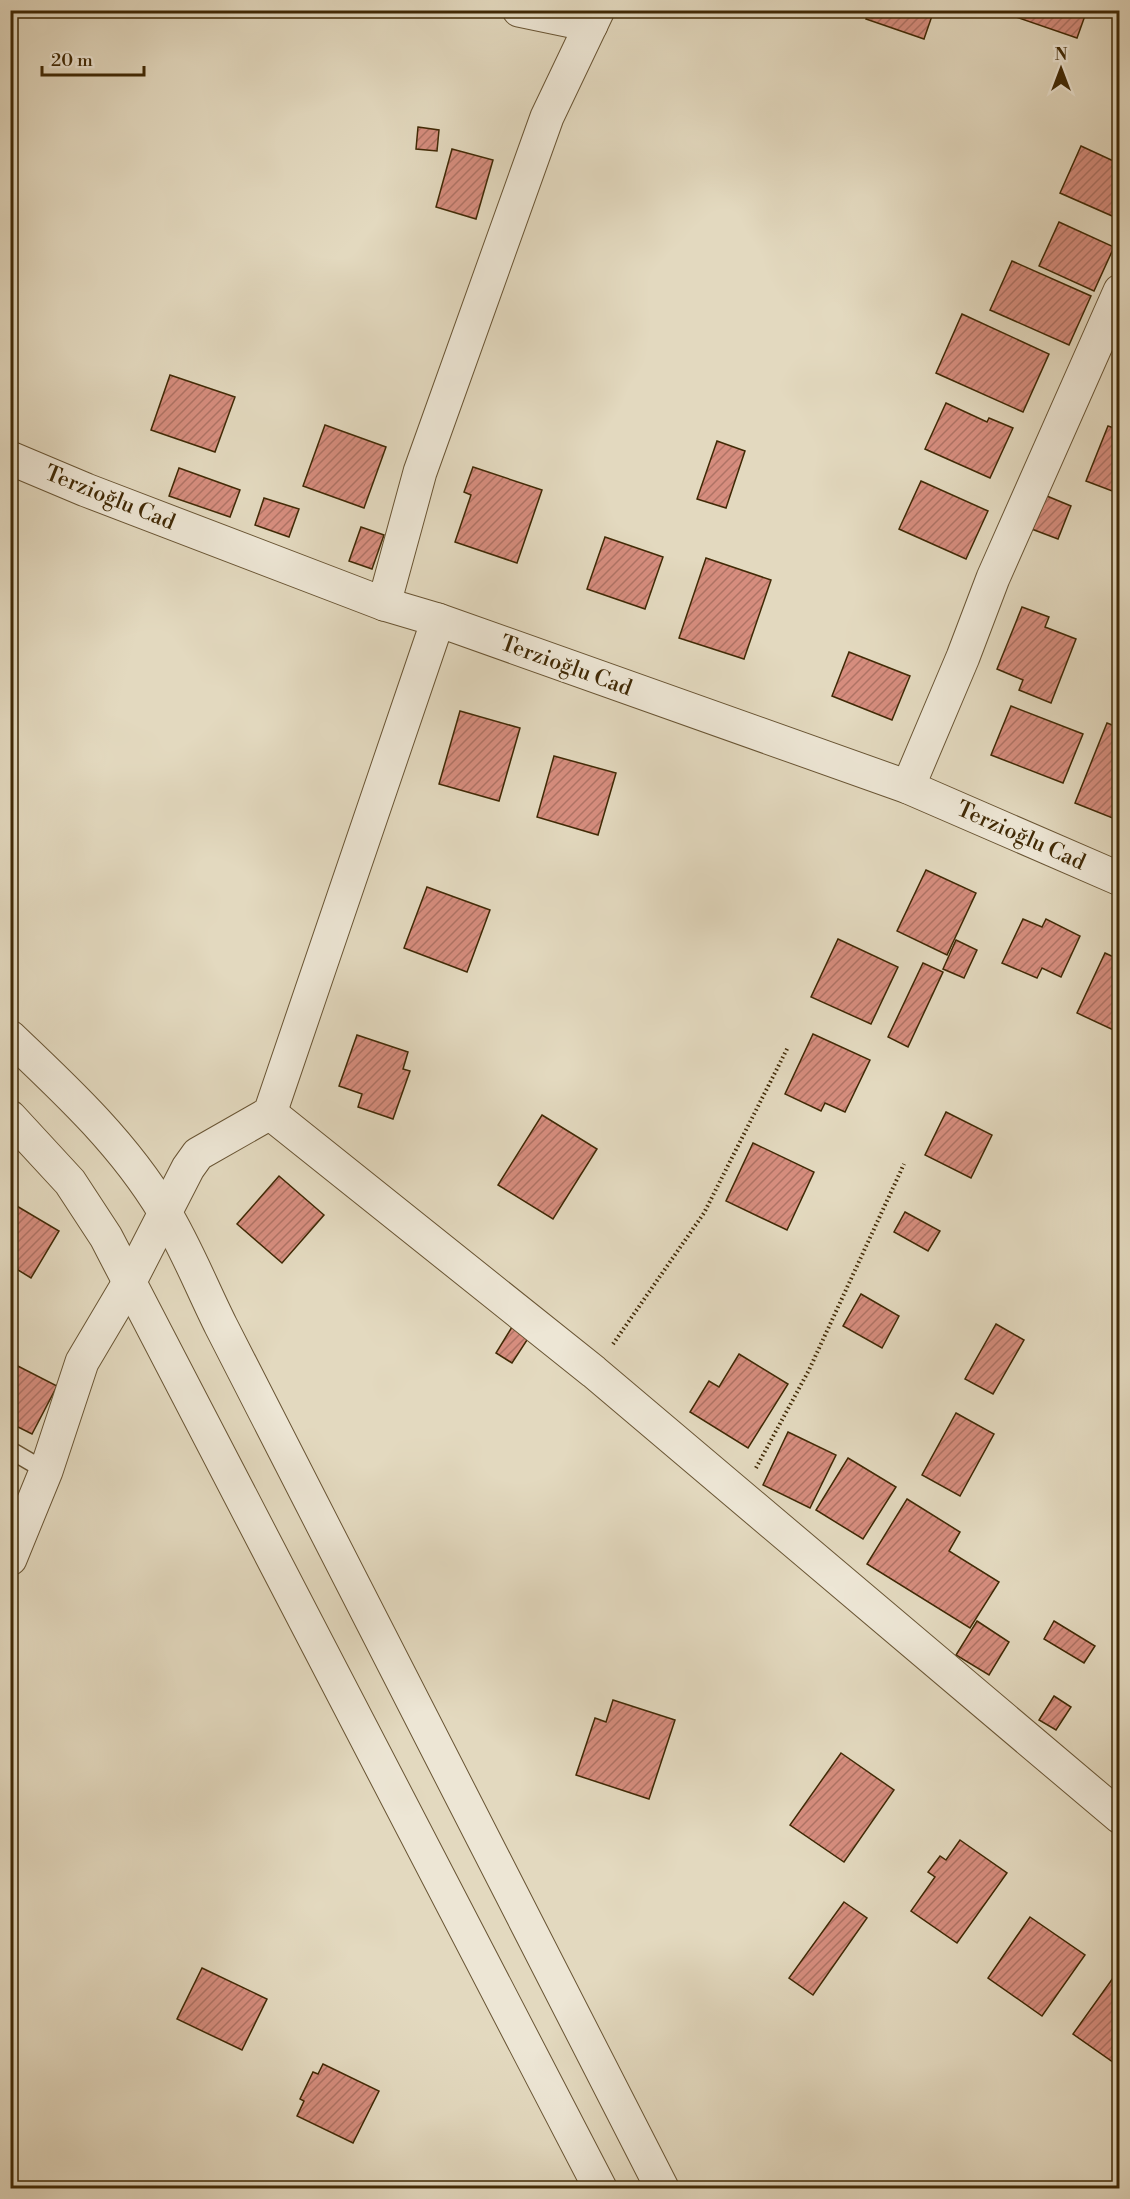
<svg xmlns="http://www.w3.org/2000/svg" width="1130" height="2199" viewBox="0 0 1130 2199" font-family="'Libre Bodoni',serif">
  <style>
    .building { fill: url(#building-hatch); stroke: #402905; stroke-width: 1.5 }
    .lines { fill: none; stroke-linecap: round; stroke-linejoin: round }
    .service-casing { stroke: #695534; stroke-width: 19 }
    .minor-casing { stroke: #695534; stroke-width: 35 }
    .tertiary-casing { stroke: #695534; stroke-width: 35 }
    .path { stroke: #402905; stroke-width: 4; stroke-dasharray: 1.5 3; stroke-linecap: butt }
    .service { stroke: #ede6d5; stroke-width: 16 }
    .minor { stroke: #ede6d5; stroke-width: 33 }
    .tertiary { stroke: #ede6d5; stroke-width: 33 }
    .labels { text-anchor: middle; dominant-baseline: central; stroke-width: 4.5; stroke-linejoin: round; paint-order: stroke }
    .street-label { font-size: 22px; fill: #402905; stroke: #ede6d5 }
  </style>
  <defs>
    <pattern id="building-hatch" width="6" height="6" patternUnits="userSpaceOnUse" patternTransform="scale(1.5)"><rect width="6" height="6" fill="#d68d7e"/><path d="M-1 1l2-2M0 6l6-6M5 7l2-2" fill="none" stroke="#af7365"/></pattern>
  </defs>
  <rect width="100%" height="100%" fill="#e3d9bf"/>
  <filter id="stains"><feTurbulence type="fractalNoise" baseFrequency=".00333" numOctaves="4"/><feColorMatrix values="0 0 0 0 .2 0 0 0 0 .09 0 0 0 0 .02 0 0 0 .5 -.17"/></filter>
  <radialGradient id="worn" r=".72"><stop offset=".6" stop-color="#630" stop-opacity="0"/><stop offset="1" stop-color="#630" stop-opacity=".3"/></radialGradient>
  <g class="building">
    <polygon points="869,10 934,10 924,39 866,19"/>
    <polygon points="1015,10 1087,10 1077,38 1013,16"/>
    <polygon points="418,127 439,130 437,151 416,149"/>
    <polygon points="1081,146 1120,164 1119,219 1060,193"/>
    <polygon points="452,149 493,160 476,219 436,207"/>
    <polygon points="1059,222 1114,247 1094,291 1039,266"/>
    <polygon points="1012,261 1091,296 1069,345 990,310"/>
    <polygon points="962,314 1049,354 1023,412 936,373"/>
    <polygon points="170,375 235,397 215,452 151,430"/>
    <polygon points="946,403 987,422 989,418 1013,428 990,478 925,449"/>
    <polygon points="325,425 386,447 364,508 303,486"/>
    <polygon points="1108,426 1120,430 1120,494 1086,481"/>
    <polygon points="717,441 745,451 726,508 697,499"/>
    <polygon points="473,467 542,490 517,563 455,542 471,495 464,492"/>
    <polygon points="179,468 240,490 230,517 169,496"/>
    <polygon points="921,481 988,511 966,559 899,529"/>
    <polygon points="1042,494 1071,506 1058,539 1029,528"/>
    <polygon points="264,498 299,509 289,537 255,525"/>
    <polygon points="361,527 384,535 372,569 349,561"/>
    <polygon points="605,537 663,557 645,609 587,589"/>
    <polygon points="706,558 771,580 744,659 679,638"/>
    <polygon points="1022,607 1049,617 1045,627 1076,639 1051,703 1019,690 1023,680 997,669"/>
    <polygon points="849,652 910,676 892,720 832,696"/>
    <polygon points="1011,706 1083,734 1063,783 991,755"/>
    <polygon points="460,711 520,728 499,801 439,784"/>
    <polygon points="1107,723 1120,728 1120,821 1075,803"/>
    <polygon points="554,756 616,773 598,835 537,817"/>
    <polygon points="926,870 976,893 947,955 897,931"/>
    <polygon points="427,887 490,910 467,972 404,948"/>
    <polygon points="1023,919 1042,927 1046,919 1080,936 1061,977 1042,968 1037,978 1002,963"/>
    <polygon points="838,939 898,967 871,1024 811,997"/>
    <polygon points="956,940 977,950 964,978 943,969"/>
    <polygon points="1105,953 1120,960 1120,1033 1077,1013"/>
    <polygon points="923,963 943,972 908,1047 888,1037"/>
    <polygon points="813,1034 870,1060 845,1112 825,1103 821,1111 785,1094"/>
    <polygon points="357,1035 408,1052 403,1069 410,1071 393,1119 358,1107 362,1094 339,1086"/>
    <polygon points="946,1112 992,1135 971,1178 925,1155"/>
    <polygon points="542,1115 597,1149 553,1219 498,1185"/>
    <polygon points="753,1143 814,1172 787,1230 726,1201"/>
    <polygon points="279,1176 324,1215 282,1263 237,1224"/>
    <polygon points="10,1202 59,1231 31,1278 10,1265"/>
    <polygon points="905,1212 940,1231 928,1251 894,1232"/>
    <polygon points="861,1294 899,1316 882,1348 843,1326"/>
    <polygon points="996,1324 1024,1340 993,1394 965,1379"/>
    <polygon points="512,1327 529,1337 512,1363 496,1353"/>
    <polygon points="739,1354 788,1384 748,1448 690,1412 709,1381 719,1387"/>
    <polygon points="10,1362 57,1386 32,1434 10,1423"/>
    <polygon points="956,1413 994,1434 960,1496 922,1475"/>
    <polygon points="788,1432 836,1455 810,1508 763,1485"/>
    <polygon points="848,1458 896,1487 863,1539 816,1510"/>
    <polygon points="907,1499 960,1532 949,1551 999,1582 970,1628 867,1564"/>
    <polygon points="977,1621 1009,1642 989,1675 956,1655"/>
    <polygon points="1054,1621 1095,1646 1084,1663 1044,1639"/>
    <polygon points="1054,1696 1071,1707 1056,1730 1039,1720"/>
    <polygon points="613,1700 675,1720 649,1799 576,1775 595,1718 606,1722"/>
    <polygon points="841,1753 894,1790 844,1862 790,1825"/>
    <polygon points="960,1840 1007,1873 957,1943 911,1911 935,1877 928,1872 940,1856 946,1860"/>
    <polygon points="844,1902 867,1918 813,1995 789,1978"/>
    <polygon points="1030,1917 1085,1955 1042,2016 988,1978"/>
    <polygon points="202,1968 267,1999 242,2050 177,2019"/>
    <polygon points="1113,1978 1120,1982 1120,2067 1073,2034"/>
    <polygon points="323,2064 379,2091 353,2143 297,2116 304,2101 300,2099 313,2072 318,2074"/>
  </g>
  <g class="lines">
    <g class="service-casing">
      <polyline id="service" points="10,1450 46,1471"/>
    </g>
    <g class="minor-casing">
      <g id="minor">
        <polyline points="519,10 591,25"/>
        <polyline points="384,604 420,472 547,117 598,10"/>
        <polyline points="908,787 963,657 993,578 1120,291"/>
        <polyline points="270,1113 594,1372 1120,1817"/>
        <polyline points="10,1559 46,1471 82,1362 130,1281 188,1168 198,1154 270,1113 438,620"/>
      </g>
    </g>
    <g class="tertiary-casing">
      <g id="tertiary">
        <polyline points="10,458 86,490 384,604 438,620 908,787 1120,879"/>
        <path d="M10,1037C67,1091 124,1144 164,1211C186,1247 202,1288 221,1326L662,2188"/>
        <polyline points="10,1117 70,1182 106,1237 600,2188"/>
      </g>
    </g>
    <g class="path">
      <polyline points="613,1344 704,1213 788,1047"/>
      <polyline points="756,1468 809,1370 904,1164"/>
    </g>
    <use href="#service" class="service"/>
    <use href="#minor" class="minor"/>
    <use href="#tertiary" class="tertiary"/>
  </g>
  <g class="labels">
    <g class="street-label">
      <text transform="translate(110 498) rotate(22)">Terzioğlu Cad</text>
      <text transform="translate(566 666) rotate(20)">Terzioğlu Cad</text>
      <text transform="translate(1021 836) rotate(24)">Terzioğlu Cad</text>
    </g>
  </g>
  <rect width="1130" height="2199" fill="none" stroke="#e3d9bf" stroke-width="36"/>
  <rect x="12" y="12" width="1106" height="2175" fill="none" stroke="#402905" stroke-width="3"/>
  <rect x="18" y="18" width="1094" height="2163" fill="none" stroke="#402905" stroke-width="1.5"/>
  <g transform="translate(1061 69)" stroke="#ede6d5" stroke-width="4.5" paint-order="stroke">
  <path d="M0-4.5L10 22L0 15L-10 22Z" fill="#402905"/>
  <text y="-9" font-size="16" font-weight="bold" text-anchor="middle" fill="#402905">N</text>
  </g>
  <path d="M42 66v9h102v-9" fill="none" stroke="#402905" stroke-width="3"/>
  <text x="51" y="66" font-size="18" fill="#402905" stroke="#ede6d5" stroke-width="4.5" paint-order="stroke">20 m</text>
  <rect width="100%" height="100%" filter="url(#stains)"/>
  <rect width="100%" height="100%" fill="url(#worn)"/>
</svg>
